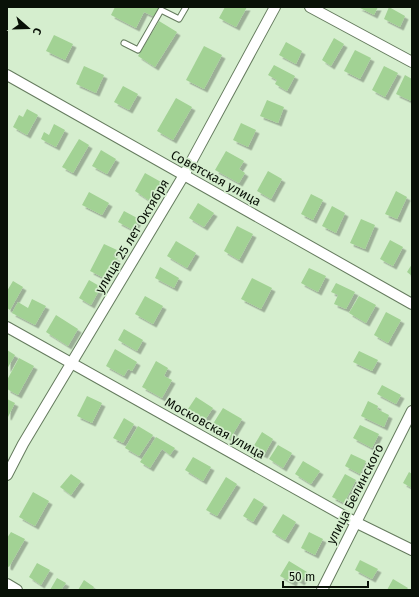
<svg xmlns="http://www.w3.org/2000/svg" width="419" height="597" viewBox="0 0 419 597" font-family="'Fira Sans',sans-serif">
  <style>
    .building { fill: #a2d294; filter: url(#shadow) }
    .lines { fill: none; stroke-linecap: round; stroke-linejoin: round }
    .service-casing { stroke: #657b5e; stroke-width: 7 }
    .minor-casing { stroke: #657b5e; stroke-width: 12 }
    .service { stroke: #fff; stroke-width: 5 }
    .minor { stroke: #fff; stroke-width: 10 }
    .labels { text-anchor: middle; dominant-baseline: central; stroke-width: 3.5; stroke-linejoin: round; paint-order: stroke }
    .street-label { font-size: 13px; fill: #091107; stroke: #d5eece }
  </style>
  <defs>
    <filter id="shadow"><feDropShadow dx="3.5" dy="3.5" stdDeviation="0" flood-color="#0004"/></filter>
  </defs>
  <rect width="100%" height="100%" fill="#d5eece"/>
  <g class="building">
    <polygon points="115,7 160,7 155,17 144,12 136,28 111,15"/>
    <polygon points="225,7 247,7 236,27 219,18"/>
    <polygon points="358,7 378,7 374,15"/>
    <polygon points="389,7 405,16 400,27 384,19"/>
    <polygon points="159,21 177,32 155,67 138,56"/>
    <polygon points="54,35 73,44 65,60 46,51"/>
    <polygon points="334,38 344,44 331,66 322,60"/>
    <polygon points="286,42 302,51 296,64 279,55"/>
    <polygon points="204,46 222,55 204,89 186,80"/>
    <polygon points="355,50 371,58 360,79 344,71"/>
    <polygon points="274,65 295,76 287,91 275,84 277,80 268,75"/>
    <polygon points="84,66 104,75 96,93 76,84"/>
    <polygon points="384,66 398,73 385,97 372,90"/>
    <polygon points="405,75 412,79 411,101 396,94"/>
    <polygon points="123,86 138,94 129,110 114,102"/>
    <polygon points="176,98 192,107 173,140 157,131"/>
    <polygon points="267,100 284,107 278,123 260,116"/>
    <polygon points="27,109 38,115 27,135 13,127 19,115 23,117"/>
    <polygon points="241,123 256,130 248,147 233,140"/>
    <polygon points="54,124 65,130 56,147 41,139 44,132 49,135"/>
    <polygon points="79,139 89,145 73,173 62,167"/>
    <polygon points="101,150 116,159 107,174 92,166"/>
    <polygon points="226,151 244,161 239,169 245,173 239,183 215,170"/>
    <polygon points="268,171 282,179 271,199 257,191"/>
    <polygon points="145,173 161,182 150,201 135,191"/>
    <polygon points="396,191 407,197 397,219 385,214"/>
    <polygon points="89,192 109,203 102,215 82,205"/>
    <polygon points="311,194 323,200 313,220 301,214"/>
    <polygon points="198,203 214,213 204,227 189,218"/>
    <polygon points="332,206 345,213 336,233 322,226"/>
    <polygon points="124,211 139,219 133,230 118,222"/>
    <polygon points="361,219 375,225 365,249 350,243"/>
    <polygon points="237,226 253,234 239,260 224,251"/>
    <polygon points="390,240 403,247 393,266 380,259"/>
    <polygon points="176,241 196,253 187,268 167,256"/>
    <polygon points="104,244 117,250 113,256 117,258 106,279 90,271"/>
    <polygon points="412,264 412,276 407,272"/>
    <polygon points="160,267 179,278 174,288 155,278"/>
    <polygon points="309,268 326,276 318,292 301,283"/>
    <polygon points="252,278 272,288 261,309 241,299"/>
    <polygon points="89,280 101,287 91,305 79,298"/>
    <polygon points="13,281 23,287 10,310 7,308 7,291"/>
    <polygon points="336,283 355,292 346,309 334,304 338,295 331,292"/>
    <polygon points="145,296 163,306 153,324 135,314"/>
    <polygon points="359,296 376,305 366,323 349,313"/>
    <polygon points="32,299 46,306 35,325 12,313 18,302 28,308"/>
    <polygon points="386,312 401,320 388,343 374,335"/>
    <polygon points="56,315 78,329 68,346 46,332"/>
    <polygon points="124,329 143,340 137,351 118,340"/>
    <polygon points="115,349 137,362 132,371 128,369 124,376 106,366"/>
    <polygon points="7,350 15,355 7,369"/>
    <polygon points="359,351 378,360 372,371 353,362"/>
    <polygon points="19,358 34,366 18,395 7,389 7,380"/>
    <polygon points="156,361 168,368 164,376 172,380 162,398 142,387"/>
    <polygon points="382,385 401,395 396,404 377,394"/>
    <polygon points="87,396 102,403 92,423 77,416"/>
    <polygon points="196,397 213,408 203,423 186,412"/>
    <polygon points="7,399 15,403 8,417 7,416"/>
    <polygon points="368,401 378,406 377,409 389,415 384,427 361,416"/>
    <polygon points="223,408 242,419 230,439 211,427"/>
    <polygon points="124,418 134,424 123,443 113,438"/>
    <polygon points="360,425 379,434 372,448 353,438"/>
    <polygon points="138,426 153,435 139,456 125,448"/>
    <polygon points="262,432 273,439 264,455 252,449"/>
    <polygon points="156,437 175,448 170,455 162,449 150,468 140,462"/>
    <polygon points="278,445 292,453 283,468 269,459"/>
    <polygon points="351,454 366,461 360,474 345,466"/>
    <polygon points="193,457 211,467 203,481 185,470"/>
    <polygon points="303,461 320,471 311,484 295,474"/>
    <polygon points="409,472 412,474 412,488 403,483"/>
    <polygon points="71,474 81,481 71,495 60,487"/>
    <polygon points="345,474 356,480 344,503 332,497"/>
    <polygon points="226,477 237,484 217,516 206,510"/>
    <polygon points="33,492 49,501 35,526 19,517"/>
    <polygon points="254,498 264,504 253,522 243,516"/>
    <polygon points="283,514 296,522 285,540 272,532"/>
    <polygon points="11,532 25,539 9,567 7,566 7,538"/>
    <polygon points="309,532 323,539 315,555 301,548"/>
    <polygon points="360,560 378,569 372,579 355,570"/>
    <polygon points="289,561 307,572 301,582 295,578 293,583 280,576"/>
    <polygon points="37,563 50,570 41,585 29,577"/>
    <polygon points="57,578 66,583 61,590 50,590"/>
    <polygon points="393,579 408,588 406,590 387,590"/>
    <polygon points="84,580 94,587 92,590 78,590"/>
  </g>
  <g class="lines">
    <g class="service-casing">
      <polyline id="service" points="124,43 138,50 161,10 179,19 186,7"/>
    </g>
    <g class="minor-casing">
      <g id="minor">
        <polyline points="310,7 412,62"/>
        <polyline points="7,75 412,304"/>
        <polyline points="7,327 355,522 412,550"/>
        <polyline points="7,475 23,444 184,175 275,7"/>
        <polyline points="7,584 17,590"/>
        <polyline points="322,590 412,411"/>
      </g>
    </g>
    <use href="#service" class="service"/>
    <use href="#minor" class="minor"/>
  </g>
  <g class="labels">
    <g class="street-label">
      <text transform="translate(216 178) rotate(29)">Советская улица</text>
      <text transform="translate(132 236) rotate(-59)">улица 25 лет Октября</text>
      <text transform="translate(215 428) rotate(29)">Московская улица</text>
      <text transform="translate(355 494) rotate(-63)">улица Белинского</text>
    </g>
  </g>
  <rect width="419" height="597" fill="none" stroke="#091107" stroke-width="16"/>
  <g transform="translate(28 28) rotate(110)" stroke="#d5eece" stroke-width="3" paint-order="stroke">
  <path d="M0-3L7 15L0 10L-7 15Z" fill="#091107"/>
  <text y="-6" font-size="11" font-weight="bold" text-anchor="middle" fill="#091107">С</text>
  </g>
  <path d="M283 581v6h85v-6" fill="none" stroke="#091107" stroke-width="2"/>
  <text x="289" y="581" font-size="12" fill="#091107" stroke="#d5eece" stroke-width="3" paint-order="stroke">50 m</text>
</svg>
